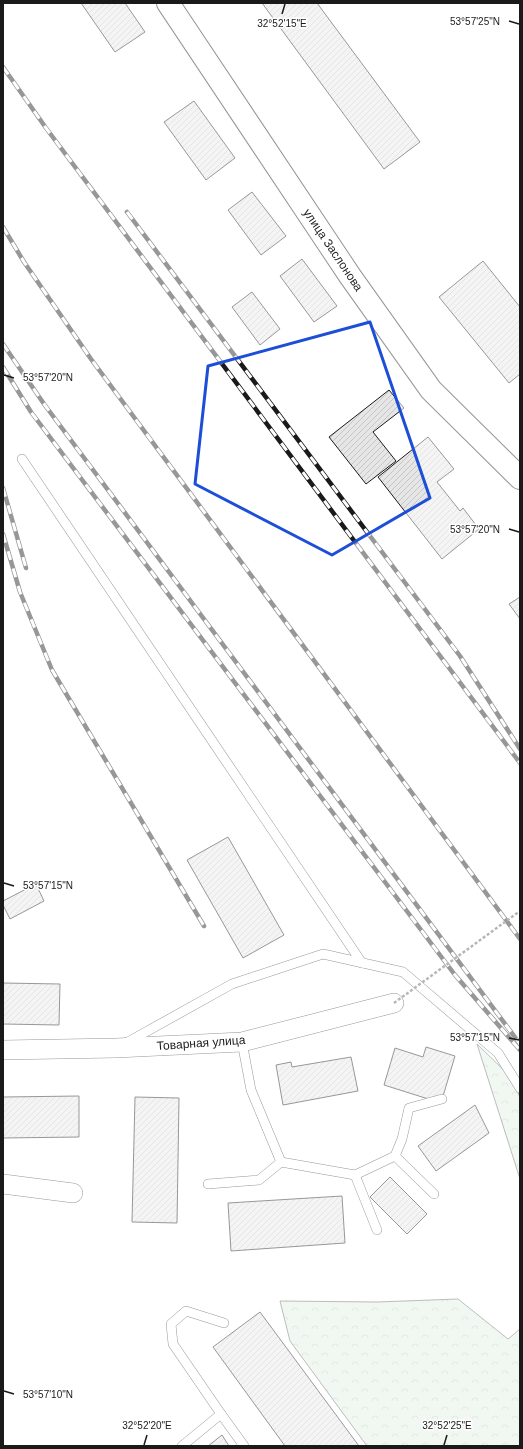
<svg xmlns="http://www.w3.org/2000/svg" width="523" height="1449" viewBox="0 0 523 1449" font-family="Helvetica,sans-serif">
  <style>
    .forest { fill: url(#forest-crowns); stroke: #6a6a6a }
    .building { fill: url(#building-hatch); stroke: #1a1a1a }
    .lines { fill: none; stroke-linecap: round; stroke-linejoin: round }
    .service-casing { stroke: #1a1a1a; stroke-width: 10 }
    .minor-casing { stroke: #1a1a1a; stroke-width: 20 }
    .tertiary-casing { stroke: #1a1a1a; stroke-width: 24 }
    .service { stroke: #fff; stroke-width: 9 }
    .minor { stroke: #fff; stroke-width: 19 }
    .tertiary { stroke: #fff; stroke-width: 22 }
    .rail-casing { stroke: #1a1a1a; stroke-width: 4.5 }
    .rail { stroke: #fff; stroke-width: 3; stroke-dasharray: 9; stroke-linecap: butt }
    .path-bridge { stroke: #5f5f5f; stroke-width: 2.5; stroke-dasharray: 3 2; stroke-linecap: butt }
    .marked { fill: none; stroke: #1d4ed8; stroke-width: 3; stroke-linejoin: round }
    .ticks { fill: none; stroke: #1a1a1a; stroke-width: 1.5 }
    .labels { text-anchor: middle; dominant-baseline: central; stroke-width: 3; stroke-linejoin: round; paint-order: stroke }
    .street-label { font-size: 12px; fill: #1a1a1a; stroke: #fff }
    .ticks-label { font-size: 10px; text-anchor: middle; fill: #1a1a1a; stroke: #fff; stroke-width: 3; stroke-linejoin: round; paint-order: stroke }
  </style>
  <defs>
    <pattern id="forest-crowns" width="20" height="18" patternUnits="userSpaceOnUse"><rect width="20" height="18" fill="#e0efe3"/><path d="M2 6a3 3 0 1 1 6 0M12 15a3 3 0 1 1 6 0" fill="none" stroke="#c0ccc2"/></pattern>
    <pattern id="building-hatch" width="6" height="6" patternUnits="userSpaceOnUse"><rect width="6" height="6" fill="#e6e6e6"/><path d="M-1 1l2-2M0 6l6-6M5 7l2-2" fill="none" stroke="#c5c5c5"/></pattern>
  </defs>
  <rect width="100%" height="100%" fill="#fff"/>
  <g class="forest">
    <polygon points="477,1044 514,1080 520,1098 520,1179"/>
    <polygon points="458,1299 508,1339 520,1329 520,1446 367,1446 290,1341 280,1301 377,1302"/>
  </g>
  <g class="building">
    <polygon points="81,3 125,3 145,32 115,52"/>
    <polygon points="262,3 317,3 420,142 384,169"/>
    <polygon points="194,101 235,158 206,180 164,122"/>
    <polygon points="252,192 286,236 261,255 228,210"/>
    <polygon points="302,259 337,306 314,322 280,276"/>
    <polygon points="483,261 520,307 520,374 509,383 439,297"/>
    <polygon points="252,292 280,329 260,345 232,307"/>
    <polygon points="389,390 404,408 373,432 396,461 366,484 329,437"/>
    <polygon points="428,437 454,469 437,482 460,511 463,508 479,529 442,559 378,477"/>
    <polygon points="520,597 520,619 509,604"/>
    <polygon points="228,837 284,935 243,958 187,860"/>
    <polygon points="36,884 44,901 10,919 3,905 3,901"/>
    <polygon points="3,983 60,984 59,1025 3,1024"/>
    <polygon points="426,1047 455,1056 441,1103 384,1085 395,1048 423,1057"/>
    <polygon points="351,1057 358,1091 283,1105 276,1065 291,1062 292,1067"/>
    <polygon points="79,1096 79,1137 3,1138 3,1097"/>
    <polygon points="135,1097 179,1098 177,1223 132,1222"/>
    <polygon points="475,1105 489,1133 436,1171 418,1146"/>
    <polygon points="390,1177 427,1214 407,1234 370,1197"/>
    <polygon points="342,1196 345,1243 231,1251 228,1203"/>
    <polygon points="260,1312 359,1446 285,1446 213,1347"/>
    <polygon points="222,1435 229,1446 208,1446"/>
  </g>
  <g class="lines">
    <g class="service-casing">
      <g id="service">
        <polyline points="22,459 362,963"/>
        <polyline points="242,1042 251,1090 281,1162 355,1175 377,1230"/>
        <polyline points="126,1043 232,984 323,954 403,972 498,1053 520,1088"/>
        <polyline points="395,1156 434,1194"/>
        <polyline points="355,1175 395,1156 402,1139 409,1108 442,1099"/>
        <polyline points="208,1184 259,1180 281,1162"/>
        <polyline points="221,1414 244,1446"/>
        <polyline points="182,1446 221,1414 173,1344 171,1324 186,1311 224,1323"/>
      </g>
    </g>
    <g class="minor-casing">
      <g id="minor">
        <polyline points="3,1050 116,1048 242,1042 394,1003"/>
        <polyline points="3,1184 73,1193"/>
      </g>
    </g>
    <g class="tertiary-casing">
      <polyline id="tertiary" points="168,3 350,276 431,390 520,478"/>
    </g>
    <use href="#service" class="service"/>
    <use href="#minor" class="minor"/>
    <use href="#tertiary" class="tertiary"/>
    <g class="rail-casing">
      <g id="rail">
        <polyline points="3,67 46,128 520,763"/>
        <polyline points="127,212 460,656 520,749"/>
        <polyline points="3,227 24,262 91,359 520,939"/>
        <polyline points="3,344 44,404 520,1044"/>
        <polyline points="3,367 31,412 455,975 520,1050"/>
        <polyline points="3,488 26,568"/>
        <polyline points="3,534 20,592 52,670 204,926"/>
      </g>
    </g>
    <use href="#rail" class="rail"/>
    <polyline class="path-bridge" points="394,1003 520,911"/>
  </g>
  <path d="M0 0H523V1449H0ZM370,322L430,498L332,555L195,484L208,366Z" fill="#fff" fill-opacity=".55" fill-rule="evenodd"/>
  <path class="marked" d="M370,322L430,498L332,555L195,484L208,366Z"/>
  <path class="ticks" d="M282,14L285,4M509,21L519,24M4,375L14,378M509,529L519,532M4,883L14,886M509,1038L519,1040M4,1391L14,1394M144,1445L147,1435M444,1445L447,1435"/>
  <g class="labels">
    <g class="street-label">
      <text transform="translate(333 250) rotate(56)">улица Заслонова</text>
      <text transform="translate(201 1043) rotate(-4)">Товарная улица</text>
    </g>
  </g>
  <g class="ticks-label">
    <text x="475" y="25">53°57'25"N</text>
    <text x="282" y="27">32°52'15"E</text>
    <text x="48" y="381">53°57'20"N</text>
    <text x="475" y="533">53°57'20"N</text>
    <text x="48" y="889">53°57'15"N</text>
    <text x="475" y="1041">53°57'15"N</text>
    <text x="48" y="1398">53°57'10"N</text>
    <text x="147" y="1429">32°52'20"E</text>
    <text x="447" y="1429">32°52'25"E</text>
  </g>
  <rect width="523" height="1449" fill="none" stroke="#1a1a1a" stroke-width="8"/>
</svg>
